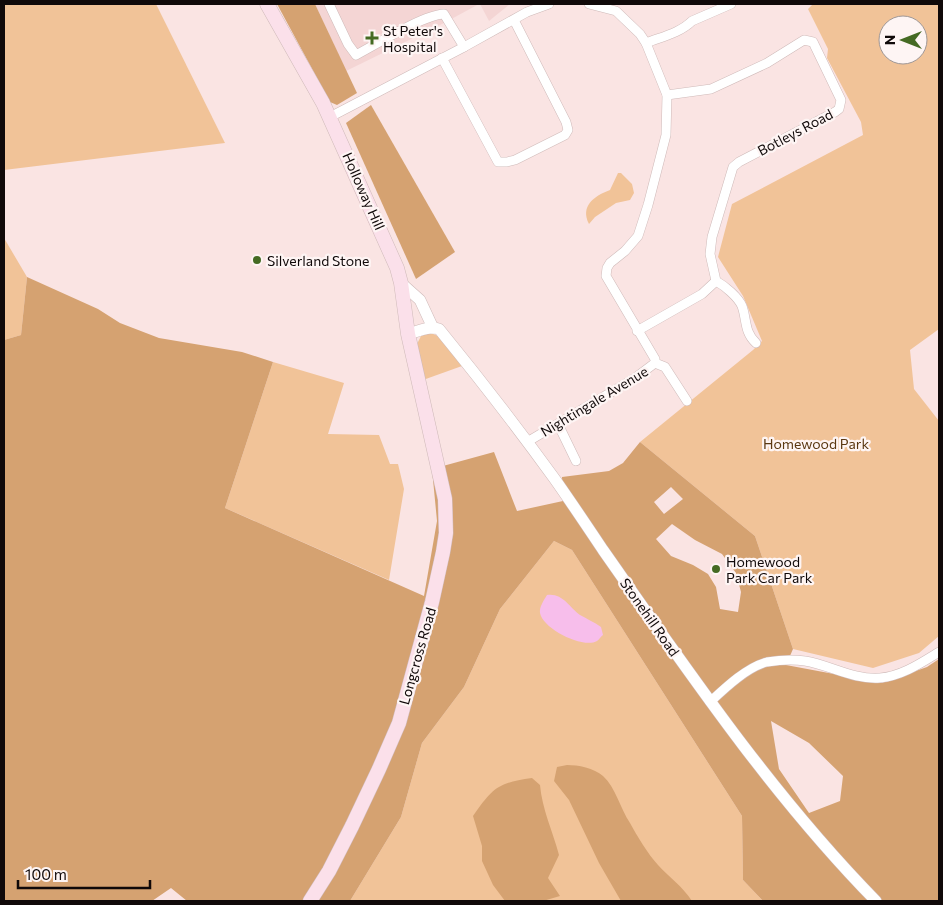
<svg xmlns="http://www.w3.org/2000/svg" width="943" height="905" viewBox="0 0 943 905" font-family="Commissioner,sans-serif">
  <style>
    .built { fill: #f4d5d4 }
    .green { fill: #f1c398; fill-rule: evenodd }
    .forest { fill: #d5a271; fill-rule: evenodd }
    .water { fill: #f7beeb }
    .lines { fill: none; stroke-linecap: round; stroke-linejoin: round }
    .minor-casing { stroke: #cfbab9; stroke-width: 10 }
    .tertiary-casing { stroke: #cfbab9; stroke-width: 12 }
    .secondary-casing { stroke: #cfbab9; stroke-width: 15 }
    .minor { stroke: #fff; stroke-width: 9 }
    .tertiary { stroke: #fff; stroke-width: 11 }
    .secondary { stroke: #fbe0ea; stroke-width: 14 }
    .poi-dot { fill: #456a23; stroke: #fef5f4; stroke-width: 2 }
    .labels { text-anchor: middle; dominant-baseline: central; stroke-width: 4.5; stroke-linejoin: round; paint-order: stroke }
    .poi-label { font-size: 14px; fill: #100909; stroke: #fef5f4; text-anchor: start }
    .street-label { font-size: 14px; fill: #100909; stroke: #fef5f4 }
    .park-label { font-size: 14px; fill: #5b3812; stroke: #fef5f4 }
  </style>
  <rect width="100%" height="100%" fill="#fae4e3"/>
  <g class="built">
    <polygon points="315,4 479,4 444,23 346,71"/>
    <polygon points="480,4 510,4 489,21"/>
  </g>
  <g class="green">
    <polygon points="4,4 156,4 225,143 4,170"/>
    <path d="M813,4H939V329L910,350L914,389L939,421V636L919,653L873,668L793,649L755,536L640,442L753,350L762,341L743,296L718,257L732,204L863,135L861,122L827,58L828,49L808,9ZM888,25H918V55H888Z"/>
    <path d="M618,173H621L632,184L634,193L630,200L616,203L595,217L589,224C580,206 594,196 610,190Z"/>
    <polygon points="4,238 27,277 21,335 4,340"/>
    <polygon points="431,333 440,337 462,366 423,380 416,346 421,336"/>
    <polygon points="273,362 344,383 328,434 379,435 390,464 398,464 404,489 389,580 225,508"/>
    <polygon points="554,541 572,550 742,816 743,880 763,901 350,901 401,817 422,743 464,687 500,609"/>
  </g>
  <g class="forest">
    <polygon points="277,4 315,4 357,93 337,105 330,102"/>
    <polygon points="371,105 455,252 416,279 346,123"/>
    <path d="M27,277L98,309L120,323L159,338L242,352L273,362L225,508L424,596L437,521L432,469L494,452L517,511L563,501L562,477L609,471L623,463L640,442L755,536L793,649L786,665L882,683L927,667L939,659V901H763L743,880L742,816L572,550L554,541L500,609L464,687L422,743L401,817L350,901H187L171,888L152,901H4V340L21,335ZM671,487L683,499L664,514L654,502ZM672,524L695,540L722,554L736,573L741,592L738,612L720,609L716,587L708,574L693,565L671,556L656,539ZM771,721L809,743L843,776L840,801L809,813L779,769Z"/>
    <path d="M567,765C578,765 594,768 603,776C616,788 620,808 630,823C637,836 648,854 658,865C669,877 683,887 692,901H621L599,863L569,800L554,781L557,767Z"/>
    <path d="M532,778L540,785C542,809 553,832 559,855L548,878L560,896L543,901H505L493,885L482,861V846L473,816C493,788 497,783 532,778Z"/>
  </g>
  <path class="water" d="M547,595C563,593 569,607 580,615C587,619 594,622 601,627L603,635C601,636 599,640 597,641C583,649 543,629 540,613C539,607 544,600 547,595Z"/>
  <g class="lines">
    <g class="minor-casing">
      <g id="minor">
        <path d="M329,4L348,44L356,55C377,44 423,15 444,14L464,47"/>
        <path d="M646,43C661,37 680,33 692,21L731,4"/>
        <polyline points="442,58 498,162 507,162 515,160 565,135 568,130 566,122 514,20"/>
        <polyline points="330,117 464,47 527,12 549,4"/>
        <path d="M716,281C725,286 738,297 742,306C747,320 744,332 756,343"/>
        <polyline points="637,331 702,294 716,281 710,254 712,237 733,167 739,162 835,112 839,109 841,100 813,42 804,40 767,63 711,89 667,95"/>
        <polyline points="655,363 665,367 687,401"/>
        <polyline points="558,424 576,461"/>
        <polyline points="527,442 635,378 655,363 655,359 606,276 607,268 610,263 625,251 638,236 648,205 666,135 667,95 646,43 640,34 616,11 589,4"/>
        <path d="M710,702C725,688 747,667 767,662C779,660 793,659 805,661C830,665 853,680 880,678C902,676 921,663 939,652"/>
      </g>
    </g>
    <g class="tertiary-casing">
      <g id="tertiary">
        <polyline points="401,283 420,300 433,328"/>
        <path d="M408,334C419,331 428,326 439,329C479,378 517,427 554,478C571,502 587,526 603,550C688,671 772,795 876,901"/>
      </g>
    </g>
    <g class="secondary-casing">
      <polyline id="secondary" points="267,4 323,103 397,268 401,283 408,334 445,499 446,533 443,552 432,602 399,723 379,769 352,826 329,871 310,901"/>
    </g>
    <use href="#minor" class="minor"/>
    <use href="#tertiary" class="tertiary"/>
    <use href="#secondary" class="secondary"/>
  </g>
  <g class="poi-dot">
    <path d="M369.5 30.5h5v5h5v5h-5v5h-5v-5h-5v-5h5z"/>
    <circle cx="257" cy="260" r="5"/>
    <circle cx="716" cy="569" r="5"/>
  </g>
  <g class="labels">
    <g class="poi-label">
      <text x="383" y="30">St Peter's<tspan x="383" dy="16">Hospital</tspan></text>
      <text x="267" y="260">Silverland Stone</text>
      <text x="726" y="561">Homewood<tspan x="726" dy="16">Park Car Park</tspan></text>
    </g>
    <g class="street-label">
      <text transform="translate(795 132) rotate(-28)">Botleys Road</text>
      <text transform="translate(364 191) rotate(66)">Holloway Hill</text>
      <text transform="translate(594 401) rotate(-31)">Nightingale Avenue</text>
      <text transform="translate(650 617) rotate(55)">Stonehill Road</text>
      <text transform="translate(417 656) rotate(-74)">Longcross Road</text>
    </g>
    <g class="park-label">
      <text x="816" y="443">Homewood Park</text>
    </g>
  </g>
  <rect width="943" height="905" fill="none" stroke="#100909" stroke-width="10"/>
  <g transform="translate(903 40) rotate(270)"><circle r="24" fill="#fef5f4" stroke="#9f9796"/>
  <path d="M0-4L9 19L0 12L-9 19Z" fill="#456a23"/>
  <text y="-8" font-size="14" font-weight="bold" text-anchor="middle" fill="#100909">N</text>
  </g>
  <path d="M18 880v8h132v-8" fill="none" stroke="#100909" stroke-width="2.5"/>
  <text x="25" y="880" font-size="15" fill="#100909" stroke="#fef5f4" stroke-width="4" paint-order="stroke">100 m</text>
</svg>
